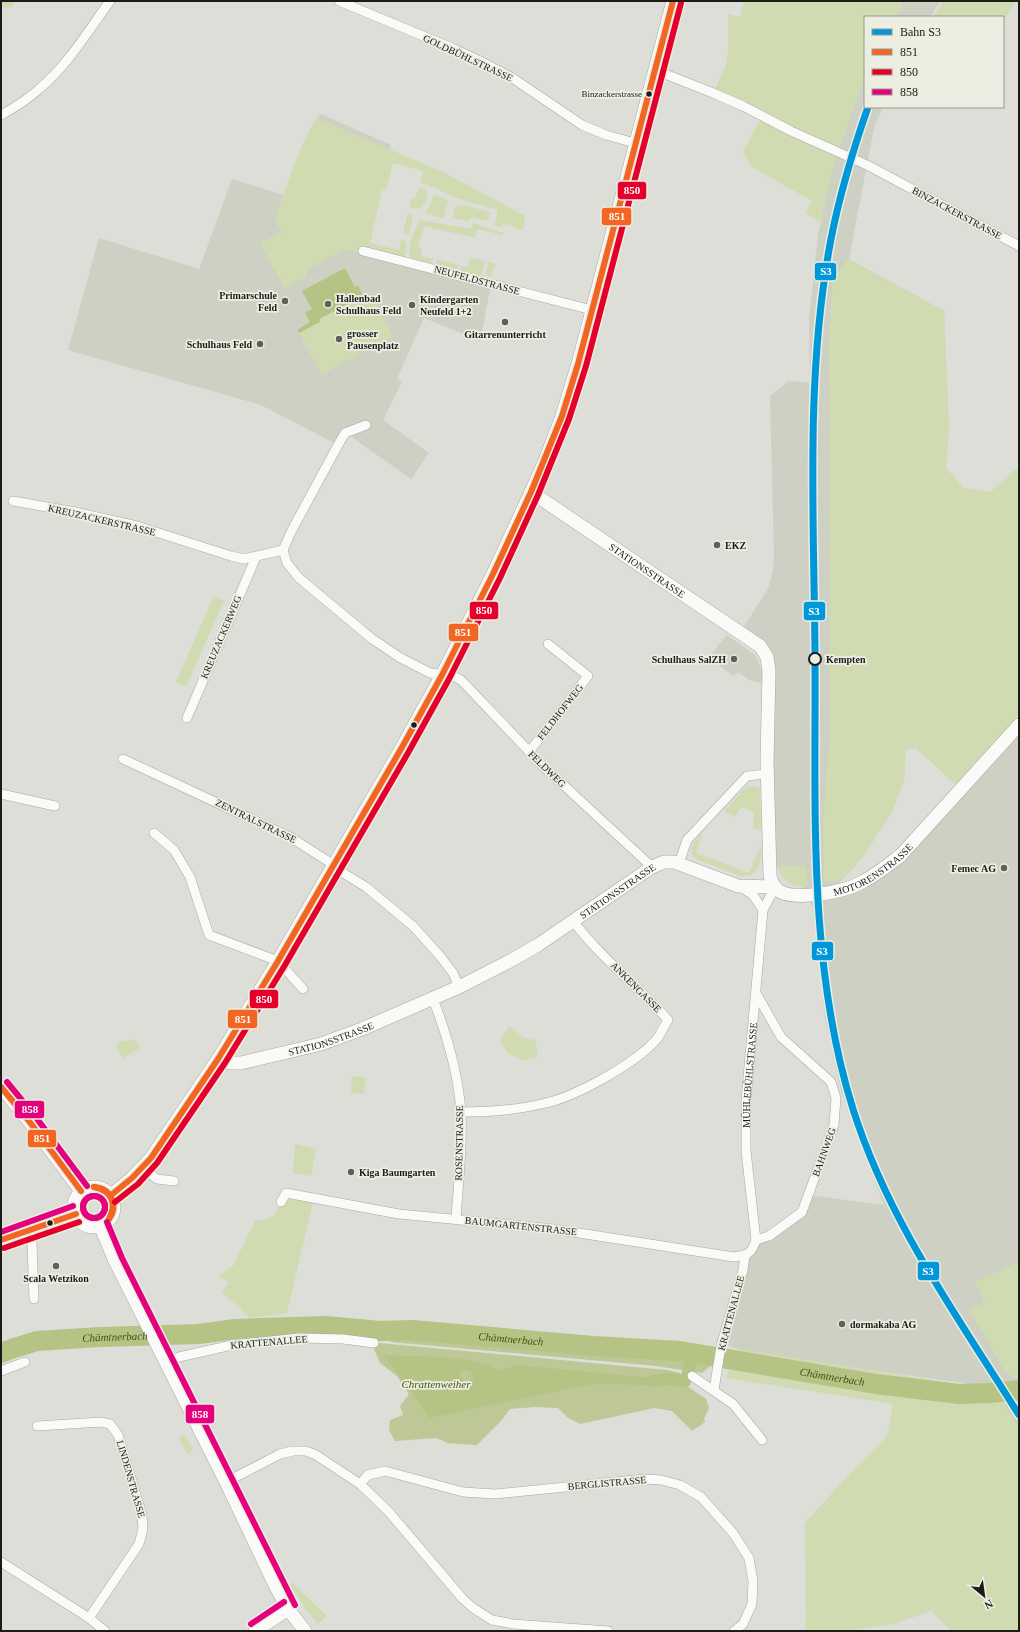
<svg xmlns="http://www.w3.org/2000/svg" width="1020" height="1632" viewBox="0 0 1020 1632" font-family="Georgia,serif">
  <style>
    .built { fill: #ced0c3 }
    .green { fill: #d1dbb2 }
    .forest { fill: #bdc896 }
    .water { fill: #b5c384; fill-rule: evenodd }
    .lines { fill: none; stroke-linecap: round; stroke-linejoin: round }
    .canal { stroke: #b5c384; stroke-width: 12 }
    .river { stroke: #b5c384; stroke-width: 20 }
    .street-casing { stroke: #a7a8a3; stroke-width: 10 }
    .secondary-casing { stroke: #a7a8a3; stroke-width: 14 }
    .street { stroke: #fafaf9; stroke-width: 9 }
    .secondary { stroke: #fafaf9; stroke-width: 13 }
    .bus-1-casing { stroke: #ebeee1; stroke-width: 9 }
    .bus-2-casing { stroke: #ebeee1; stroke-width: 9 }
    .bus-3-casing { stroke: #ebeee1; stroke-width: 9 }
    .bus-1 { stroke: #f26522; stroke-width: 6 }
    .bus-2 { stroke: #e4002b; stroke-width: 6 }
    .bus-3 { stroke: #e5007d; stroke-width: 6 }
    .rail-1-casing { stroke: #ebeee1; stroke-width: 10 }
    .rail-1 { stroke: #0097d8; stroke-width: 7 }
    .bus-dot { fill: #1b1c18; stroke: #ebeee1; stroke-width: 1.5 }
    .poi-dot { fill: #5f605b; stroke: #ebeee1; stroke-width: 1.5 }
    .stop-dot { fill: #ebeee1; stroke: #1b1c18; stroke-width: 2 }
    .labels { text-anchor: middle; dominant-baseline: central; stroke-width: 3.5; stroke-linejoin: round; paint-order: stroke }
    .bus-label { font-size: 9px; fill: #1b1c18; stroke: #ebeee1; text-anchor: end }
    .street-label { font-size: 10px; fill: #1b1c18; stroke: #ebeee1 }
    .poi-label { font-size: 10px; font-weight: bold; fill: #1b1c18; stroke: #ebeee1; text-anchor: start }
    .stop-label { font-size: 10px; font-weight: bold; fill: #1b1c18; stroke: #ebeee1; text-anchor: start }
    .water-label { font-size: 11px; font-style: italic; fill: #465112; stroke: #ebeee1 }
    .line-badge { stroke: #ebeee1; stroke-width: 1.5 }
    .badge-label { font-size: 11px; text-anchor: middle; font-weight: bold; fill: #fff }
  </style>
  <rect width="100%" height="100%" fill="#dcded7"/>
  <g class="built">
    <polygon points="904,1 940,1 930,17 896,17"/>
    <polygon points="865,77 865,107 883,107 874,127 849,259 944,311 949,432 896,490 905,743 904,780 892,812 862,858 841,881 840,890 870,878 1019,725 1019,1262 976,1283 985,1303 994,1352 1006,1372 1019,1379 1018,1384 997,1390 993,1390 977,1385 799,1360 738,1349 722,1343 743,1270 756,1240 802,1212 808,1195 884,1205 841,1091 825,1018 813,908 801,883 788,879 773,863 773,658 767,644 743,628 768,589 773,571 774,555 770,396 789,381 810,383 809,320 818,234 834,160"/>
    <polygon points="321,114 391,145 351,229 362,253 491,284 480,341 424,318 397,379 402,381 383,420 429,453 411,479 346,433 338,445 261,405 68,350 99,238 199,269 232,179 284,195 312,125"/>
    <polygon points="727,635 755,655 758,660 763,675 761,683 749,680 738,672 734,676 708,658"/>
    <polygon points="1017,1398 1019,1402 1019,1429 1004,1405"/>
  </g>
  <g class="green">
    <polygon points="1,1 16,1 12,7 1,8"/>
    <polygon points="744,1 904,1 896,17 865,17 865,77 837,152 820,223 806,213 812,201 752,167 743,152 762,116 713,93 726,65 728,51 728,14 740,17"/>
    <polygon points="943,1 1014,1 1015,2 1003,22 1003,17 933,17"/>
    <path d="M317,118L445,173L525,216L523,230L514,228L511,225L504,224L501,227L495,226L498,210L456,198L430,186L420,183L423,171L393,163L386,190H382L370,243L399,250L401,239L406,242L405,258L362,253L345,250L308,269L306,277L285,288L260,243L281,232L275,221C285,190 299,145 317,118Z"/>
    <path d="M419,187L426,190C429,197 425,205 419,209L409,208L412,197L415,198Z"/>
    <polygon points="434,195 448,200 444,219 426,213"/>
    <polygon points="464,205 489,212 490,214 488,220 486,221 473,217 468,221 453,218 455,207"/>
    <polygon points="408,213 412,215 412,223 409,234 403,234"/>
    <path d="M420,220L471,229L473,223L503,233V235L477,229L475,238L424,226L418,247L422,248L421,256L433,259L429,264C425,263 417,262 413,260C403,253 416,228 420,220Z"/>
    <polygon points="470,258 485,261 481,276 479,277 461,271 461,266 468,267"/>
    <polygon points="436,259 458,265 457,269 453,271 437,266"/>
    <polygon points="848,259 944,311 949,432 946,468 964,488 990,492 1015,470 1019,470 1019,714 956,785 916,748 906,750 904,780 892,812 862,858 844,879 824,883 823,822 830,734 829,335 833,279"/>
    <polygon points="488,262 495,264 491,276 486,275"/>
    <polygon points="372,297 393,336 321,375 299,333 320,322 319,319 355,300 358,305"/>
    <polygon points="214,596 224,601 186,687 176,682"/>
    <polygon points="752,786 758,787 760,789 761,830 753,828 754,812 742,807 734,818 731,814 724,811 744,789"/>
    <path d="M702,833L696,853L749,873L761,845C761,858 762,866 751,875L740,876L696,859C686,850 696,840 702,833Z"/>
    <path d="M778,866H806L807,883L805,887C790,886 781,881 778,866Z"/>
    <polygon points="509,1027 511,1027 524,1038 535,1040 538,1055 537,1057 523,1060 508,1054 500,1040"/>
    <polygon points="135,1039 141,1047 124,1058 117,1050 118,1042"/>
    <polygon points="352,1076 366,1078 364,1094 351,1093"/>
    <polygon points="295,1144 316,1149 311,1176 293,1173"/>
    <path d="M286,1193L314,1198L287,1313L250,1318L222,1292L229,1282L218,1276L233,1266L255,1221C277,1220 276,1210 286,1193Z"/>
    <polygon points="1019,1262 1019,1379 1012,1377 1006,1372 969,1309 985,1303 976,1282"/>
    <polygon points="738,1349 993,1390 1011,1387 1019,1384 1019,1402 1017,1398 1004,1405 1019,1429 1019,1631 951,1631 931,1611 894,1624 848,1631 806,1631 805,1523 854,1469 887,1436 893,1404 726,1378"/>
    <polygon points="185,1435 193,1451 187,1454 179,1438"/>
    <polygon points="292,1583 327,1616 318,1624 305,1608 290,1584"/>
  </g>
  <g class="forest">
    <polygon points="412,1330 593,1346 680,1351 710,1356 709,1367 702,1373 656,1366 391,1342 380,1331"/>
    <polygon points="379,1343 667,1370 692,1376 687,1386 706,1399 709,1408 704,1419 705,1422 692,1431 672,1411 654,1408 580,1424 567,1417 558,1408 535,1407 510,1409 501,1421 477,1445 448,1443 436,1438 395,1441 389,1430 390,1420 403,1415 400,1406 409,1394 397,1376 380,1363 373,1347"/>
  </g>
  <g class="water">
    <polygon points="345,268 355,287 358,285 363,296 319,319 320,322 299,333 297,330 310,322 305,313 312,309 302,291"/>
    <path d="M383,1355C416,1357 471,1354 500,1371L517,1365L654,1378L652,1385L592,1384L429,1418L414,1395ZM467,1369L473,1374V1378L469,1381L463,1380L459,1375L461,1371Z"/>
  </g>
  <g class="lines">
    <g class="canal">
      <polyline points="688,1371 693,1354"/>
      <polyline points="653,1381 667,1379 685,1381 686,1378"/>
    </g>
    <path class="river" id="s1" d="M1,1353L11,1349L37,1341L100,1337L199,1334L235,1329L326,1326L380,1331L412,1330L593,1346L680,1351L876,1384L959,1394L989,1393L1019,1390"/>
    <g class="street-casing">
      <g id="street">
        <polyline points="339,1 452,48 478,60 511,77 582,125 606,135 635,143"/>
        <polyline points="655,70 713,93 743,106 791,131 867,165 1019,246"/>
        <path d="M1,115C14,108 28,99 39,89C68,65 88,31 110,1"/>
        <polyline points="363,251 592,310"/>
        <polyline points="366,425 345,433 338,445 292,530 283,550 287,563 299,578 371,638 399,657 430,673 453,676 461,680 543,766 652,867"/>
        <polyline points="13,501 75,512 137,526 231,556 244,559 283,550"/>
        <polyline points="187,718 256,557"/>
        <polyline points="529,752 588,676 548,644"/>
        <polyline points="123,759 290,837 334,865 340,871 366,887 413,926 440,956 453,973 459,987"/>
        <polyline points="1,794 55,806"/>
        <polyline points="154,833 174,850 190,877 209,935 278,961 303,989"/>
        <polyline points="679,863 687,840 747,776 767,774"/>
        <polyline points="741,887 753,895 763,910"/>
        <polyline points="756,993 781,1037 831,1082 836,1098 834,1125 802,1212 769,1236 756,1240"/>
        <path d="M433,999C447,1035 458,1072 461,1112C463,1147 458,1184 456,1219"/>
        <path d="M461,1112C490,1112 518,1110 546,1103C577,1096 636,1063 657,1039C661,1033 664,1026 668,1020C638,986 601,958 573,921"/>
        <polyline points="143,1168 157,1179 174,1181"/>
        <path id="s2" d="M281,1202L286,1193L399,1214L553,1229L734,1257C748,1255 752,1253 756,1240L746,1151V1100L763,910L775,887"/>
        <polyline points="30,1230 32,1243 34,1299"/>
        <polyline points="166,1362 179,1357 232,1345 299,1338 343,1339 374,1343"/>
        <polyline points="1,1371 25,1362"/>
        <polyline points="692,1376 733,1404 762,1440"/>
        <polyline points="714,1390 721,1346 743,1270 745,1256"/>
        <polyline points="37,1426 101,1422 110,1424 118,1435 142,1515 143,1529 139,1544 89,1618"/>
        <polyline points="226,1482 280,1454 293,1451 306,1451 316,1455 360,1484 389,1512 462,1598 473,1608 492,1620 513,1624 608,1631"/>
        <polyline points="360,1484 368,1475 385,1471 463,1492 495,1494 645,1479 661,1480 680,1485 701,1497 733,1533 749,1558 753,1581 752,1604 743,1624 734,1631"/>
        <polyline points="1,1562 89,1618 105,1631"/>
      </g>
    </g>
    <g class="secondary-casing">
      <g id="secondary">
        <path id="s3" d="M531,492L760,646L767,657L769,671L767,761L770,875C771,881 774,887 779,891C795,901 844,892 860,883C875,876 888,865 901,855L1019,725"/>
        <path id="s4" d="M218,1059L229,1063H241L321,1044L362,1029L459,987L508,962L538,945L652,867L664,862H674L738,886L775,887"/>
        <polyline points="1,1087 29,1121 81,1191"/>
        <circle cx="94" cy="1207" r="20"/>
        <polyline points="110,1196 132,1178 151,1158 218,1059 278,961 401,749 442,675 493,574 531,492 544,463 562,416 578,364 673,1"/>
        <polyline points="100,1225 115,1261 226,1482 275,1585 288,1609 305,1631"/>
        <polyline points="1,1240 76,1214"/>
        <polyline points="255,1631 288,1609"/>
      </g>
    </g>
    <use href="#street" class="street"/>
    <use href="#secondary" class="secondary"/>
    <g class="bus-1-casing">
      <g id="bus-1">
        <polyline points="1,1087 29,1121 81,1191"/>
        <path d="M94,1187C111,1188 119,1206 109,1219"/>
        <path d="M94,1187C112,1191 117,1203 109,1219"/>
        <polyline points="110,1196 132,1178 151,1158 218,1059 278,961 401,749 442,675 493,574 531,492 562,416 578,364 673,1"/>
        <polyline points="1,1240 76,1214"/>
      </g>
    </g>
    <g class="bus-2-casing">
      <g id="bus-2">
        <circle cx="94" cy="1207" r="11"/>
        <polyline points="115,1202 138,1184 157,1163 225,1063 285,965 408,753 449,679 500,578 538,495 569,419 586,366 681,3"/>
        <polyline points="4,1248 79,1222"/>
      </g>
    </g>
    <g class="bus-3-casing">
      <g id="bus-3">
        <polyline points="7,1082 35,1116 87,1186"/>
        <circle cx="94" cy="1207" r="11"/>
        <polyline points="107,1222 122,1258 295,1605"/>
        <polyline points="1,1232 73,1206"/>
        <polyline points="251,1624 284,1602"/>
      </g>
    </g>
    <use href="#bus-1" class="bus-1"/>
    <use href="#bus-2" class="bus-2"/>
    <use href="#bus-3" class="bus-3"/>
    <g class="rail-1-casing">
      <path id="rail-1" d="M868,107C853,150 840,193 831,239C805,375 814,516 815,655C816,806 807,963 853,1109C888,1221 958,1317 1019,1415"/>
    </g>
    <use href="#rail-1" class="rail-1"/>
  </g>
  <g class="bus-dot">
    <circle cx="649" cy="94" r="3.5"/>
    <circle cx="414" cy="725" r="3.5"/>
    <circle cx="50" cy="1223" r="3.5"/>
  </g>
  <g class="poi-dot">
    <circle cx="285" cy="301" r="4"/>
    <circle cx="328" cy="304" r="4"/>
    <circle cx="412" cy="305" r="4"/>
    <circle cx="505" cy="322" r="4"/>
    <circle cx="339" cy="339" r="4"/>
    <circle cx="260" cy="344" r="4"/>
    <circle cx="717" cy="545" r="4"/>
    <circle cx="734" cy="659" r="4"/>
    <circle cx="1004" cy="868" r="4"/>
    <circle cx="351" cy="1172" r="4"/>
    <circle cx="56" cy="1266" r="4"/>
    <circle cx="842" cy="1324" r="4"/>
  </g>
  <circle class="stop-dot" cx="815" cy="659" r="6"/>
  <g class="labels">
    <g class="bus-label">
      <text x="642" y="94">Binzackerstrasse</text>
    </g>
    <g class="street-label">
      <text transform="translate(468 58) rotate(25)">GOLDBÜHLSTRASSE</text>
      <text transform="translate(957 213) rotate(28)">BINZACKERSTRASSE</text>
      <text transform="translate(477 280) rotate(15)">NEUFELDSTRASSE</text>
      <text transform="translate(102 520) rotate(13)">KREUZACKERSTRASSE</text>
      <text stroke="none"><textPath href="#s3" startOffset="140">STATIONSSTRASSE</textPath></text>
      <text transform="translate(221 637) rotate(-67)">KREUZACKERWEG</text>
      <text transform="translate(560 712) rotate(-52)">FELDHOFWEG</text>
      <text transform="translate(547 769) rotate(44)">FELDWEG</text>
      <text transform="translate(256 821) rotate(26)">ZENTRALSTRASSE</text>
      <text stroke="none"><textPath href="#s3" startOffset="627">MOTORENSTRASSE</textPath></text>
      <text stroke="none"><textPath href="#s4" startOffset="441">STATIONSSTRASSE</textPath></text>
      <text transform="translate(636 987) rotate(45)">ANKENGASSE</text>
      <text stroke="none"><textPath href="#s4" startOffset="117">STATIONSSTRASSE</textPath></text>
      <text stroke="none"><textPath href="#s2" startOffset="659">MÜHLEBÜHLSTRASSE</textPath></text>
      <text transform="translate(459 1143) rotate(-89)">ROSENSTRASSE</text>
      <text transform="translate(824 1152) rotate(-70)">BAHNWEG</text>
      <text transform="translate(521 1226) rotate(6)">BAUMGARTENSTRASSE</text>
      <text transform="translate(731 1313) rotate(-75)">KRATTENALLEE</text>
      <text transform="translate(269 1342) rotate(-5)">KRATTENALLEE</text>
      <text transform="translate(131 1479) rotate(74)">LINDENSTRASSE</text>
      <text transform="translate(607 1483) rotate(-5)">BERGLISTRASSE</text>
    </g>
    <g class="poi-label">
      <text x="277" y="295" text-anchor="end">Primarschule<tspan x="277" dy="12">Feld</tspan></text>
      <text x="336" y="298">Hallenbad<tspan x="336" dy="12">Schulhaus Feld</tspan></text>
      <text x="420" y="299">Kindergarten<tspan x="420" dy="12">Neufeld 1+2</tspan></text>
      <text x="347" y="333">grosser<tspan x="347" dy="12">Pausenplatz</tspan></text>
      <text x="505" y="334" text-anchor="middle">Gitarrenunterricht</text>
      <text x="252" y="344" text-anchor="end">Schulhaus Feld</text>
      <text x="725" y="545">EKZ</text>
      <text x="726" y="659" text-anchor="end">Schulhaus SalZH</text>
      <text x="996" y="868" text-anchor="end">Femec AG</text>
      <text x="359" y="1172">Kiga Baumgarten</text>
      <text x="56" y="1278" text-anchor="middle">Scala Wetzikon</text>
      <text x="850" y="1324">dormakaba AG</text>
    </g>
    <g class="stop-label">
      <text x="826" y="659">Kempten</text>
    </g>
    <g class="water-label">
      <text stroke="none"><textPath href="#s1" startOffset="116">Chämtnerbach</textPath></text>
      <text stroke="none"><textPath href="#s1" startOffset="513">Chämtnerbach</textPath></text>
      <text stroke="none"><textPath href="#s1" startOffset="837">Chämtnerbach</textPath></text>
      <text x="436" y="1384">Chrattenweiher</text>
    </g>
  </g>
  <g class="line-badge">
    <rect x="617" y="181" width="30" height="19" rx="4" fill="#e4002b"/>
    <rect x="601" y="207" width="31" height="19" rx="4" fill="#f26522"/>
    <rect x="814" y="262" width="23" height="19" rx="4" fill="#0097d8"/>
    <rect x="469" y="601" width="30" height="19" rx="4" fill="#e4002b"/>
    <rect x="803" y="601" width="23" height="20" rx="4" fill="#0097d8"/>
    <rect x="448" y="623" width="31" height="19" rx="4" fill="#f26522"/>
    <rect x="811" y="941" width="23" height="20" rx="4" fill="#0097d8"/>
    <rect x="249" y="989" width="30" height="20" rx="4" fill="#e4002b"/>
    <rect x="227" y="1009" width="31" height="20" rx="4" fill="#f26522"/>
    <rect x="14" y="1100" width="31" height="19" rx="4" fill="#e5007d"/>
    <rect x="27" y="1129" width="30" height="19" rx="4" fill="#f26522"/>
    <rect x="917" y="1261" width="23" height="20" rx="4" fill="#0097d8"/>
    <rect x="185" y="1404" width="30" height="20" rx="4" fill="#e5007d"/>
  </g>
  <g class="badge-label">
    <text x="632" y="194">850</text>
    <text x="617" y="220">851</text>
    <text x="826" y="275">S3</text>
    <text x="484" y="614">850</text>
    <text x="814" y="615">S3</text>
    <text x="463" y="636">851</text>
    <text x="822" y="955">S3</text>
    <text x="264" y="1003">850</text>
    <text x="243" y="1023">851</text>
    <text x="30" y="1113">858</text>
    <text x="42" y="1142">851</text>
    <text x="928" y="1275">S3</text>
    <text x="200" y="1418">858</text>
  </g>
  <rect width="1020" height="1632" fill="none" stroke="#1b1c18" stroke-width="4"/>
  <rect x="864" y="16" width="140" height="92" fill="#ebeee1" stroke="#989a91"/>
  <rect x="872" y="29" width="20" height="6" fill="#0097d8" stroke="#989a91"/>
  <text x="900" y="36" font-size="12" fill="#1b1c18">Bahn S3</text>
  <rect x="872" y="49" width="20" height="6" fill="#f26522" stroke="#989a91"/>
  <text x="900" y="56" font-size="12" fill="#1b1c18">851</text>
  <rect x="872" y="69" width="20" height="6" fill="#e4002b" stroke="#989a91"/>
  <text x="900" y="76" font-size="12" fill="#1b1c18">850</text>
  <rect x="872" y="89" width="20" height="6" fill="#e5007d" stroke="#989a91"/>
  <text x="900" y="96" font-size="12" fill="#1b1c18">858</text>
  <g transform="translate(984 1596) rotate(151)" stroke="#ebeee1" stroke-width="3" paint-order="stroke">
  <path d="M0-3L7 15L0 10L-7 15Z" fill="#1b1c18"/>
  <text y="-6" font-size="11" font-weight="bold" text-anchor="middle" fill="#1b1c18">N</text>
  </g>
</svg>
